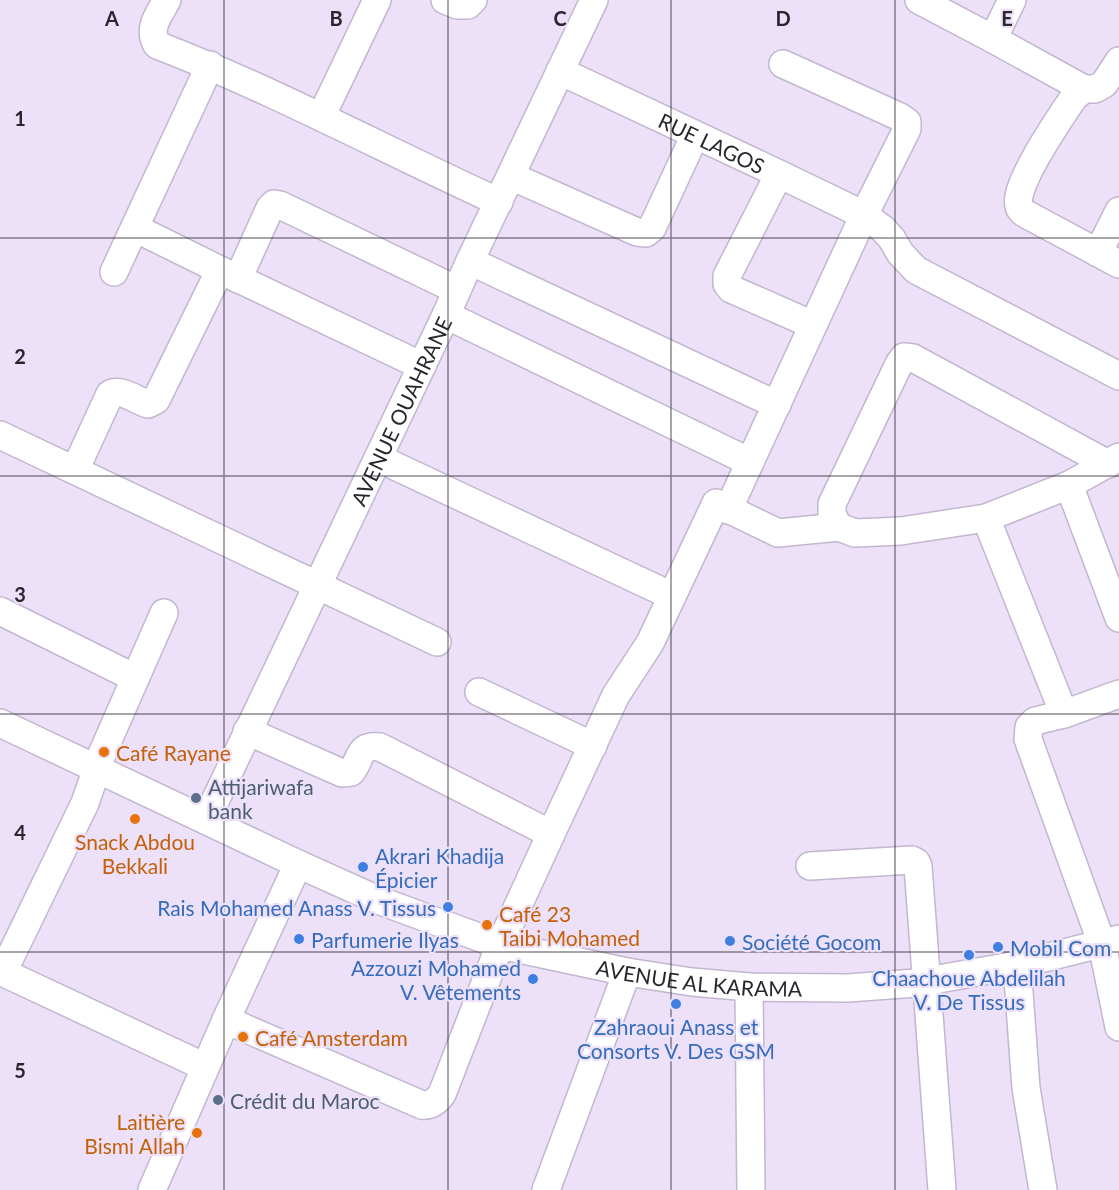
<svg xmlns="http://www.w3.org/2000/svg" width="1119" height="1190" viewBox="0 0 1119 1190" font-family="Lato,sans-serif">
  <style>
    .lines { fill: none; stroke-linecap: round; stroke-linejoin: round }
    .minor-casing { stroke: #c2b7ce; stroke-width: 30 }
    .minor { stroke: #fff; stroke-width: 27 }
    .grid { fill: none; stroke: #2a262e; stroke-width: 1.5; stroke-opacity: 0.55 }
    .food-dot { fill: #e8710a; stroke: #ece1f8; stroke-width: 2 }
    .service-dot { fill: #5c6f8a; stroke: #ece1f8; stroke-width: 2 }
    .shop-dot { fill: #3f7fe0; stroke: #ece1f8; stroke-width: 2 }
    .labels { text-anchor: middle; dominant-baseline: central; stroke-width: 4.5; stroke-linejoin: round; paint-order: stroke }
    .street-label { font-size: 21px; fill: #2a262e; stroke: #ece1f8 }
    .food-label { font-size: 21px; fill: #c56008; stroke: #ece1f8; text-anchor: start }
    .service-label { font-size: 21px; fill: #4e5e75; stroke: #ece1f8; text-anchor: start }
    .shop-label { font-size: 21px; fill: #366cbe; stroke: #ece1f8; text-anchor: start }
    .grid-label { font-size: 20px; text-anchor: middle; font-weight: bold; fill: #2a262e; stroke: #ece1f8; stroke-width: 4.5; stroke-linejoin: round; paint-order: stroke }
  </style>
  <rect width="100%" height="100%" fill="#ece1f8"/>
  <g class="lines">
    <g class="minor-casing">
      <g id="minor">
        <path d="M167,0C159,15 147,28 157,45C274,90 385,150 499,202"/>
        <polyline points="445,0 457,5 468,5 473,0"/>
        <polyline points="919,0 993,39 1084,89"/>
        <polyline points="993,39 1012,0"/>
        <path d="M1119,61L1104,84L1095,89H1084L1074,97C1062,115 1012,187 1019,206C1019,209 1022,211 1024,213L1119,264"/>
        <path id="s1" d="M560,71L779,174L864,215L883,229L892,239L900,253L916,270L1119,376"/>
        <polyline points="321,117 377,0"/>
        <polyline points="779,174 727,276 727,284 731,289 813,325"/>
        <polyline points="511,176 637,232 646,233 652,228 695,135"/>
        <polyline points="135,228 220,270 422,366"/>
        <polyline points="1098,253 1119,211"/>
        <polyline points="470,261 777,405"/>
        <polyline points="114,272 210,65"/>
        <polyline points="238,279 270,208 274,204 280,205 457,290"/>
        <polyline points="446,315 750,462 864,215 907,129 907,122 900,117 783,64"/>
        <polyline points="0,435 437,642"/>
        <polyline points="378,458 672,596"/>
        <polyline points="1108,464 913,358 904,357 899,364 832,504 832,515 839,527 855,533 901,531 986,518 1069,485 1119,457"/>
        <path d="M75,470L110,394C121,388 137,401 148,404L156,400L220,270"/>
        <polyline points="1069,485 1119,618"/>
        <polyline points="728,510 750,462"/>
        <polyline points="986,518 1064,714"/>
        <polyline points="0,611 135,678"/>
        <polyline points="479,692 593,746"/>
        <polyline points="1119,694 1064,714 1035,721 1029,727 1028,739 1102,944 1119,1027"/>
        <path id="s2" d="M0,723L298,864L378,900L500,945L627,972L692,982L749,987L848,988L916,983L1017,965L1119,939"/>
        <path d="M247,731L342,773L351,772C362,759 357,744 380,747L551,834"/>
        <path id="s3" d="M206,820L446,315L470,261L594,0"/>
        <polyline points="810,866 912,860 916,862 918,866 942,1190"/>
        <polyline points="1017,965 1026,1088 1043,1190"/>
        <polyline points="0,971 205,1067"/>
        <polyline points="3,972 85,803 102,754 164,613"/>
        <polyline points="749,987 751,1190"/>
        <path d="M226,1020L422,1105C431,1106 437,1101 442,1094L500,945L551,834L616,695L650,643L716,503L778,533L839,527"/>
        <polyline points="152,1190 226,1020 298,864"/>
        <polyline points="546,1190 627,972"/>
      </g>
    </g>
    <use href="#minor" class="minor"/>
  </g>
  <path class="grid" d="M224,0V1190M448,0V1190M671,0V1190M895,0V1190M0,238H1119M0,476H1119M0,714H1119M0,952H1119"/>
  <g class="food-dot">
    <circle cx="104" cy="752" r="6"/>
    <circle cx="135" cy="819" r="6"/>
    <circle cx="487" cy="925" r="6"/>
    <circle cx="243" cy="1037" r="6"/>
    <circle cx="197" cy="1133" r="6"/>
  </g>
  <g class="service-dot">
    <circle cx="196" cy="798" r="6"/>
    <circle cx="218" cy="1100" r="6"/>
  </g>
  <g class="shop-dot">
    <circle cx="363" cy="867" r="6"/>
    <circle cx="448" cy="907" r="6"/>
    <circle cx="299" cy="939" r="6"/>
    <circle cx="730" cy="941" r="6"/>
    <circle cx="998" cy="947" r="6"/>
    <circle cx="969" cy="955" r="6"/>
    <circle cx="533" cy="979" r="6"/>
    <circle cx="676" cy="1004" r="6"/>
  </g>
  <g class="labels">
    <g class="street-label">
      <text stroke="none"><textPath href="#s1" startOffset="168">RUE LAGOS</textPath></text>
      <text stroke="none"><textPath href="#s3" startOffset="453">AVENUE OUAHRANE</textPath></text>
      <text stroke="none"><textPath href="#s2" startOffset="750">AVENUE AL KARAMA</textPath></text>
    </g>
    <g class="food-label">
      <text x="116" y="752">Café Rayane</text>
      <text x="135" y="841" text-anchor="middle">Snack Abdou<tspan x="135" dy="24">Bekkali</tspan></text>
      <text x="499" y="913">Café 23<tspan x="499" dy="24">Taibi Mohamed</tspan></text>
      <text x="255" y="1037">Café Amsterdam</text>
      <text x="185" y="1121" text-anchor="end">Laitière<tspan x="185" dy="24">Bismi Allah</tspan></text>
    </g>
    <g class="service-label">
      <text x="208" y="786">Attijariwafa<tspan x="208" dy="24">bank</tspan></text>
      <text x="230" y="1100">Crédit du Maroc</text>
    </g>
    <g class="shop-label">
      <text x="375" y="855">Akrari Khadija<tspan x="375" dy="24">Épicier</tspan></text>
      <text x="436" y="907" text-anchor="end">Rais Mohamed Anass V. Tissus</text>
      <text x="311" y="939">Parfumerie Ilyas</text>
      <text x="742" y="941">Société Gocom</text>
      <text x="1010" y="947">Mobil Com</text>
      <text x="521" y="967" text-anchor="end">Azzouzi Mohamed<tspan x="521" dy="24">V. Vêtements</tspan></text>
      <text x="969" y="977" text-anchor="middle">Chaachoue Abdelilah<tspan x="969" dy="24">V. De Tissus</tspan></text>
      <text x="676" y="1026" text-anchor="middle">Zahraoui Anass et<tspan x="676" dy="24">Consorts V. Des GSM</tspan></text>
    </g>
  </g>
  <g class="grid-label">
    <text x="112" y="26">A</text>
    <text x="336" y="26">B</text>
    <text x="560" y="26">C</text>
    <text x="783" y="26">D</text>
    <text x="1007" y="26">E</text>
    <text x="20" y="126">1</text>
    <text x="20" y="364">2</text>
    <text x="20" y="602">3</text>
    <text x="20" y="840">4</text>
    <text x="20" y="1078">5</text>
  </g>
</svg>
